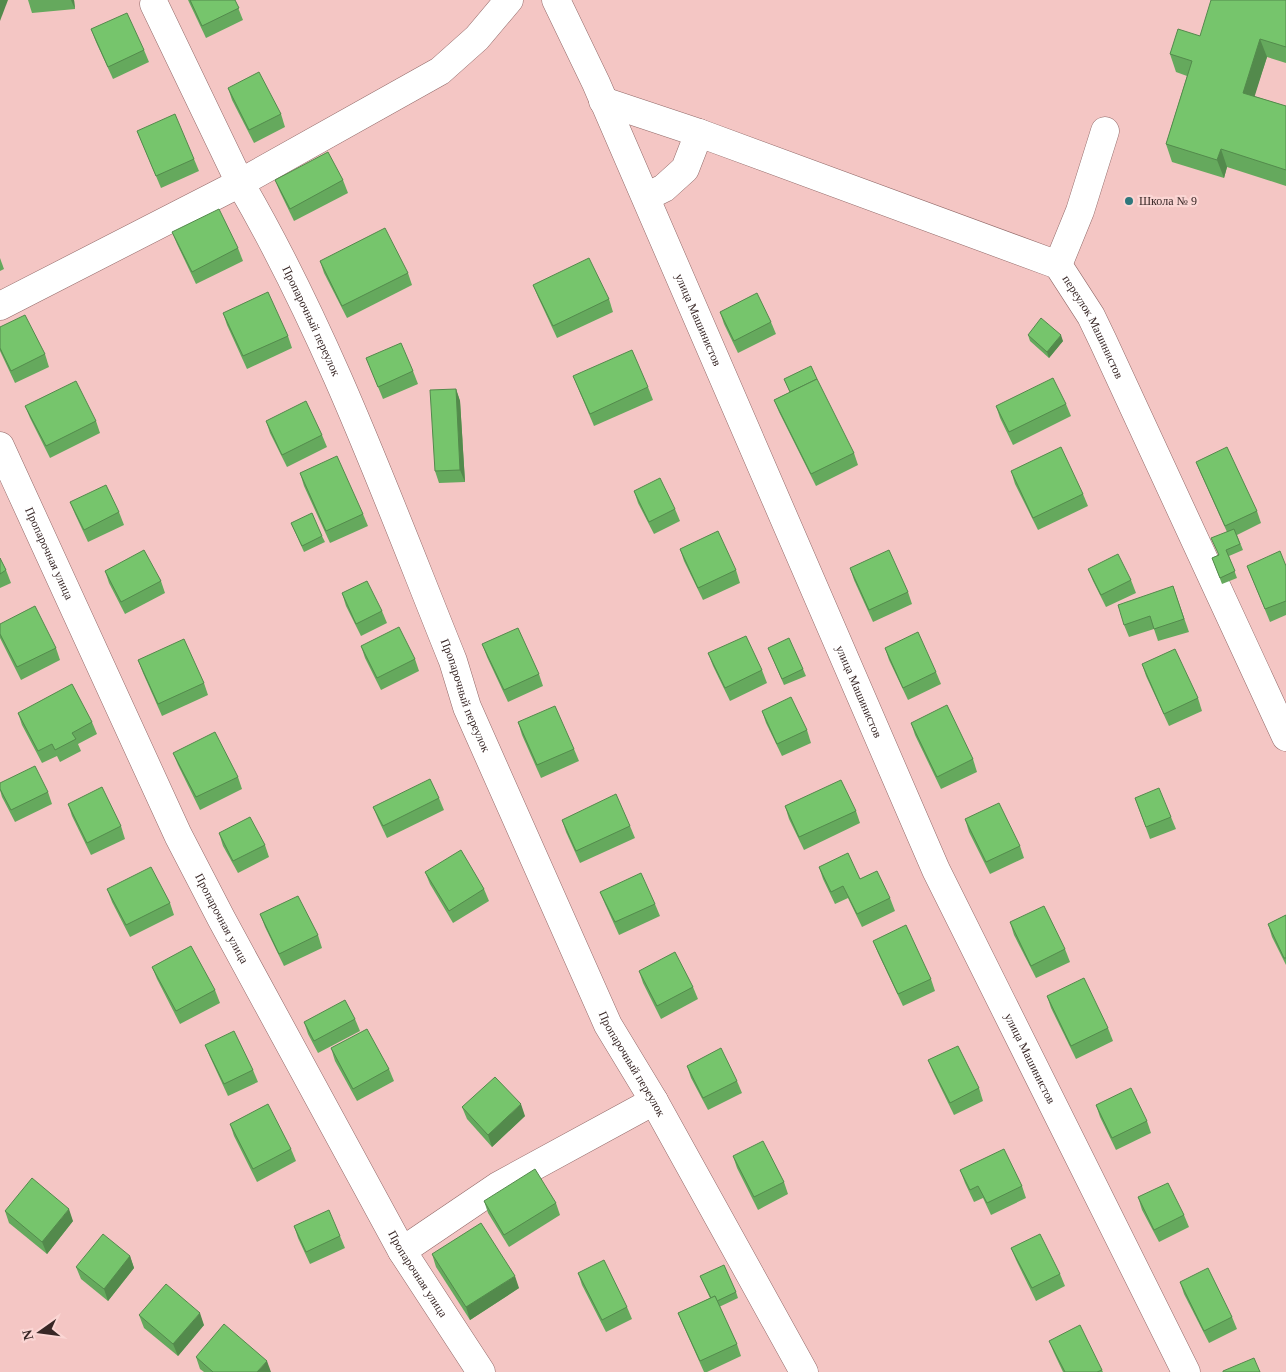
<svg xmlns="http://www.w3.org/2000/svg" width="1286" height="1372" viewBox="0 0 1286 1372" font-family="Georgia,serif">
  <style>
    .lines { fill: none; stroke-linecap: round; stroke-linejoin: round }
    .minor-casing { stroke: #926968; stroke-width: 29 }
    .minor { stroke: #fff; stroke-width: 28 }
    .wall { fill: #65a95d }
    .shaded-wall { fill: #538a4c }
    .building { fill: #76c56c; stroke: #538a4c }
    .poi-dot { fill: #2e777c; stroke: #fbd6d4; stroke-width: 2 }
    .labels { text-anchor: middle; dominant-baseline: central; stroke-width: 4.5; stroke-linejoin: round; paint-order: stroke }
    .poi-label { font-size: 12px; fill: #382726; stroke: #fbd6d4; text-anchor: start }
    .street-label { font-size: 12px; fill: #382726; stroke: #fbd6d4 }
  </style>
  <rect width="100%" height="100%" fill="#f4c6c4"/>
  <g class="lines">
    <g class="minor-casing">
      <g id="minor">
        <path id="s1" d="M556,0L596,83L936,870L1186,1372"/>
        <path id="s2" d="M154,4L240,183C328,334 388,500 453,661L467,707L608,1025L654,1101L804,1372"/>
        <polyline points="603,101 699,133"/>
        <path id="s3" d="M646,197L664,188L685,169L699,133L1058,265L1091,316L1103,341L1286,737"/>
        <polyline points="1058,265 1080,211 1105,131"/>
        <polyline points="0,306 240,183 440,71 477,38 509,0"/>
        <path id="s4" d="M0,446L178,835L221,918L402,1251L481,1372"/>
        <polyline points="402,1251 498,1186 654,1101"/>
      </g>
    </g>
    <use href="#minor" class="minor"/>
  </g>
  <g class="wall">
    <polygon points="28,0 74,0 75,9 32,13"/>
    <polygon points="188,0 235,0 243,20 206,38"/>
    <polygon points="1286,0 1286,63 1267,57 1254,96 1286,106 1286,186 1227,167 1224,178 1172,162 1166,144 1187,76 1176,72 1170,54"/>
    <polygon points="91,29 144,50 149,62 113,79 96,42"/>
    <polygon points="228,88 281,114 285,127 254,143 232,100"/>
    <polygon points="137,131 194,159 199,171 161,188"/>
    <polygon points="275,180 343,180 348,193 294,221 280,192"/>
    <polygon points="172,232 238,248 243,261 196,284 177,244"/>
    <polygon points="0,258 4,269 0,271"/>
    <polygon points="320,261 408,273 412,285 347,318 324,273"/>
    <polygon points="533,285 609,299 613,312 557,338 538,297"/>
    <polygon points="720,312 771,322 776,334 738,353 724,324"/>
    <polygon points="223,313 288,336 292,348 247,369 227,325"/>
    <polygon points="0,327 45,354 49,367 15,383 0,351"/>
    <polygon points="1028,335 1063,341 1049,358 1030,341"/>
    <polygon points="366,358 413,371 418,384 383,399"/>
    <polygon points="573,376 648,387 653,400 594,426 578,388"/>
    <polygon points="784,379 854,453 858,465 816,486 779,412 774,400 790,392"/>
    <polygon points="456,389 460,401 465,482 439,483 435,471"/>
    <polygon points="1066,404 1071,416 1013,445 1000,418 996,406"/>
    <polygon points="25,406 96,421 100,433 50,458 30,418"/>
    <polygon points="266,421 322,435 327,447 287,467 270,433"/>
    <polygon points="1196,462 1257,511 1261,523 1237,535 1243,550 1229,556 1237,578 1222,584 1212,558 1218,555 1227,532 1201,474"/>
    <polygon points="1011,471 1083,494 1088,506 1038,530 1015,484"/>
    <polygon points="300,473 363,514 368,526 330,543 304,486"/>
    <polygon points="634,491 675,509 680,521 654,534 638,503"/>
    <polygon points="70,502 119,512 124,525 88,542 75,514"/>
    <polygon points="291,523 322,536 325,542 304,552"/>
    <polygon points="680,549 736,570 740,583 703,600 684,561"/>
    <polygon points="0,558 6,570 11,583 0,588"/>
    <polygon points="1247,566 1286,566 1286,615 1270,622"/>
    <polygon points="850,568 908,592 912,604 873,622 854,580"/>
    <polygon points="1088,569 1131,580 1136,593 1106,607 1093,581"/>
    <polygon points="105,571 161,581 165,593 125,614 109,583"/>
    <polygon points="1173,586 1189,632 1158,641 1154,629 1129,637 1124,625"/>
    <polygon points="342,593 382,611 387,623 361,636 346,606"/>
    <polygon points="0,624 56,648 60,660 21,680 0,638"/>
    <polygon points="482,644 539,674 543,686 508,702 487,657"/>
    <polygon points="361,646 415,659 419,671 381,690 365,658"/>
    <polygon points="768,648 803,669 806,676 784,685"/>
    <polygon points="885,648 936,672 941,684 908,700 889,660"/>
    <polygon points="708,653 762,670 767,683 730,701 713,666"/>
    <polygon points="138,660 204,683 208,695 162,716 143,673"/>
    <polygon points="1142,664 1198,698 1202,711 1169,726 1146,676"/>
    <polygon points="762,711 807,730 811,743 782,756 766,723"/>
    <polygon points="18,713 92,722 97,734 78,744 81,751 60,762 57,756 42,763 22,725"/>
    <polygon points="518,722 574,749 579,761 541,778 522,735"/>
    <polygon points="911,723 973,759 977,772 941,789 915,735"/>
    <polygon points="173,753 238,777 242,789 200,810 178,765"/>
    <polygon points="0,783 48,792 52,804 15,822 2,797 0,790"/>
    <polygon points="439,798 444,810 387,838 378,819 373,807"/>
    <polygon points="1135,798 1171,817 1176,829 1150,839"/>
    <polygon points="68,804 121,826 125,839 91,855 72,816"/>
    <polygon points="785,806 856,811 860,823 804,850 789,819"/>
    <polygon points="965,819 1020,846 1024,858 990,874 969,832"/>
    <polygon points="562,820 630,826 635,838 580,863 566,832"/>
    <polygon points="219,833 265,845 269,857 238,873 223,846"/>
    <polygon points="819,867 860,879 890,898 895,911 862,927 848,898 835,904 823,879"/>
    <polygon points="425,872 484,889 489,901 453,923 430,884"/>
    <polygon points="107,889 170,903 174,915 130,937 112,902"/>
    <polygon points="600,892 655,904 660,916 619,935 605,904"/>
    <polygon points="260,914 318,935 322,948 284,966 265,927"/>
    <polygon points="1286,915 1286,965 1272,937 1268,924"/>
    <polygon points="1010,922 1065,949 1070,962 1036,978 1014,935"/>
    <polygon points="873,941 931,979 935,991 903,1006 878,953"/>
    <polygon points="152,967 215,990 220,1003 180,1024 157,979"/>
    <polygon points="639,971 693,987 698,999 661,1019 643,983"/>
    <polygon points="1047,996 1108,1028 1113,1041 1076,1059 1051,1008"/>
    <polygon points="355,1019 360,1031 318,1053 308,1034 304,1022"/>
    <polygon points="205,1045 253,1070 258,1082 228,1096 210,1057"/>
    <polygon points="331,1048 389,1069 394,1081 357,1101 335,1061"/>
    <polygon points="928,1060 979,1088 983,1101 954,1115 933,1072"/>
    <polygon points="687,1066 737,1081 742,1093 708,1110 691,1078"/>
    <polygon points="1096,1105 1147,1121 1151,1133 1116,1150 1100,1117"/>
    <polygon points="462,1107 525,1116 492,1147 467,1119"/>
    <polygon points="230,1124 291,1149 296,1161 257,1182 234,1136"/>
    <polygon points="733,1156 784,1182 788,1194 758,1210 737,1168"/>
    <polygon points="960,1170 1022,1186 1026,1198 991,1215 983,1198 974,1202 965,1183"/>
    <polygon points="1138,1197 1184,1215 1189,1227 1159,1242 1142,1210"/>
    <polygon points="484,1201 556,1203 560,1215 509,1247 488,1213"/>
    <polygon points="5,1211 73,1221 47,1254 9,1223"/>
    <polygon points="294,1226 340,1236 345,1248 310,1264 298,1238"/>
    <polygon points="1011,1248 1060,1274 1065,1286 1036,1301 1016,1260"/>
    <polygon points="432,1254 519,1288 470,1320 436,1267"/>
    <polygon points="130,1256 134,1268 108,1301 81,1279 76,1267"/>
    <polygon points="578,1273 627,1307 632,1319 606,1332 582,1285"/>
    <polygon points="700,1276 736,1292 738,1298 719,1307 737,1344 741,1356 707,1372 704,1372 683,1325 678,1313 710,1298"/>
    <polygon points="1180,1282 1232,1317 1237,1329 1209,1343 1184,1294"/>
    <polygon points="139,1315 204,1325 178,1356 144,1328"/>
    <polygon points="1049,1341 1102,1370 1103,1372 1063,1372 1054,1353"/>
    <polygon points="196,1357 271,1372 204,1372 200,1369"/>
  </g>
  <g class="shaded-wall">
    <polygon points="0,0 8,0 0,21"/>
    <polygon points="71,0 74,0 75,9"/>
    <polygon points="1260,39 1267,57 1250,111 1243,93"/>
    <polygon points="1221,149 1227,167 1224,178 1217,160"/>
    <polygon points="1061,335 1063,341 1049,358 1047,352"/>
    <polygon points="456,389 460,401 465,482 460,470"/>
    <polygon points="521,1104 525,1116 492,1147 488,1135"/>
    <polygon points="69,1209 73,1221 47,1254 42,1242"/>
    <polygon points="130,1256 134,1268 108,1301 104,1289"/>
    <polygon points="515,1276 519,1288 470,1320 466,1307"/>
    <polygon points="200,1313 204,1325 178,1356 173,1344"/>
    <polygon points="267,1361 271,1372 257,1372"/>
  </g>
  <g class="building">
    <polygon points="190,0 235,0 239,8 202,26"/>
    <polygon points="1211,0 1286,0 1286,47 1260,39 1243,93 1286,106 1286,170 1221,149 1217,160 1166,144 1192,61 1170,54 1178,29 1200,36"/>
    <polygon points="127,13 144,50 108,67 91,29"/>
    <polygon points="259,72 281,114 249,130 228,88"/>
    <polygon points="175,114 194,159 156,176 137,131"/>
    <polygon points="328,152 343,180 290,209 275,180"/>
    <polygon points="219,209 238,248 192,272 172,232"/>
    <polygon points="385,228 408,273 342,306 320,261"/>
    <polygon points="589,258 609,299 553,326 533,285"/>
    <polygon points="268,292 288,336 243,356 223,313"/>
    <polygon points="757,293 771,322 734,341 720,312"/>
    <polygon points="25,315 45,354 11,371 0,348 0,327"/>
    <polygon points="1041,318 1061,335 1047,352 1028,335"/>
    <polygon points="401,343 413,371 378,387 366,358"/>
    <polygon points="632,350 648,387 590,414 573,376"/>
    <polygon points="811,366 817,379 790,392 784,379"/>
    <polygon points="1053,378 1066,404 1009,432 996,406"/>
    <polygon points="817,379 854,453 811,474 774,400"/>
    <polygon points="76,381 96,421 46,446 25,406"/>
    <polygon points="456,389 460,470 435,471 430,390"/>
    <polygon points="306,401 322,435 282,455 266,421"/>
    <polygon points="1061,447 1083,494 1033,518 1011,471"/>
    <polygon points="1227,447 1257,511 1225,526 1196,462"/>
    <polygon points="337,456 363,514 326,531 300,473"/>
    <polygon points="660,478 675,509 649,522 634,491"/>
    <polygon points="106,485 119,512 84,530 70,502"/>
    <polygon points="312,513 322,536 302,546 291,523"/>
    <polygon points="1234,529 1240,544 1226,550 1235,571 1220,578 1212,558 1219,555 1211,538"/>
    <polygon points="718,531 736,570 698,588 680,549"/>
    <polygon points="144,550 161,581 121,602 105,571"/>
    <polygon points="889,550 908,592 869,610 850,568"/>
    <polygon points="1280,551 1286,566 1286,601 1265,609 1247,566"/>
    <polygon points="1118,554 1131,580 1101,595 1088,569"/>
    <polygon points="0,558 6,570 0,574"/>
    <polygon points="367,581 382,611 356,624 342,593"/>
    <polygon points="1173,586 1184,619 1154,629 1150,616 1124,625 1118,605"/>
    <polygon points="35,606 56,648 17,667 0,634 0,624"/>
    <polygon points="399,627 415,659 377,678 361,646"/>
    <polygon points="518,628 539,674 504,690 482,644"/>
    <polygon points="918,632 936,672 903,688 885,648"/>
    <polygon points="746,636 762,670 725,688 708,653"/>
    <polygon points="789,638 803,669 782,679 768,648"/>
    <polygon points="184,639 204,683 158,704 138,660"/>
    <polygon points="1175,649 1198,698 1164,714 1142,664"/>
    <polygon points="72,684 92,722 72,733 76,739 55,750 52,744 38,751 18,713"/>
    <polygon points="791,697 807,730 777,744 762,711"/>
    <polygon points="947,705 973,759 937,777 911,723"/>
    <polygon points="555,706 574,749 537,765 518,722"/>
    <polygon points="215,732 238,777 196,797 173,753"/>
    <polygon points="35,766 48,792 11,810 0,789 0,783"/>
    <polygon points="430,779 439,798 383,826 373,807"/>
    <polygon points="841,780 856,811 799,837 785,806"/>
    <polygon points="102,787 121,826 87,843 68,804"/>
    <polygon points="1159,788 1171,817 1146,827 1135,798"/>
    <polygon points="616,794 630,826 576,851 562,820"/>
    <polygon points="999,803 1020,846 986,862 965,819"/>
    <polygon points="250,817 265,845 233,861 219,833"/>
    <polygon points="461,850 484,889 449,911 425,872"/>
    <polygon points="848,853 860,879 877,871 890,898 857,914 843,886 831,892 819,867"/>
    <polygon points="151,867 170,903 126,925 107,889"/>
    <polygon points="641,873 655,904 615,922 600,892"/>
    <polygon points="298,896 318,935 279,954 260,914"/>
    <polygon points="1044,906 1065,949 1031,966 1010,922"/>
    <polygon points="1286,915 1286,958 1284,958 1268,924"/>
    <polygon points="906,925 931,979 898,994 873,941"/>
    <polygon points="191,946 215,990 176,1011 152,967"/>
    <polygon points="675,952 693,987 657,1006 639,971"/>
    <polygon points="1084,978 1108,1028 1071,1046 1047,996"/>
    <polygon points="345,1000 355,1019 314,1041 304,1022"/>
    <polygon points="367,1029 389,1069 353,1089 331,1048"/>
    <polygon points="234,1031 253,1070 224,1084 205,1045"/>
    <polygon points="958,1046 979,1088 950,1103 928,1060"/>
    <polygon points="721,1048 737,1081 703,1098 687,1066"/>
    <polygon points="495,1077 521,1104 488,1135 462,1107"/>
    <polygon points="1131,1088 1147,1121 1112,1138 1096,1105"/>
    <polygon points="268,1104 291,1149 253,1169 230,1124"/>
    <polygon points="763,1141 784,1182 754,1197 733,1156"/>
    <polygon points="1004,1149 1022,1186 987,1203 978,1186 970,1190 960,1170"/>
    <polygon points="535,1169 556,1203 504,1235 484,1201"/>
    <polygon points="32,1178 69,1209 42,1242 5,1211"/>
    <polygon points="1168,1183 1184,1215 1154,1230 1138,1197"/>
    <polygon points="329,1210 340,1236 306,1252 294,1226"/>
    <polygon points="481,1223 515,1276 466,1307 432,1254"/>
    <polygon points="103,1234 130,1256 104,1289 76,1267"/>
    <polygon points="1040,1234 1060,1274 1032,1288 1011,1248"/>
    <polygon points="604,1260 627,1307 602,1320 578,1273"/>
    <polygon points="724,1265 736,1292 717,1301 715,1296 711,1298 700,1276"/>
    <polygon points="1208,1268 1232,1317 1204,1331 1180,1282"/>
    <polygon points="166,1284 200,1313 173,1344 139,1315"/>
    <polygon points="715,1296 737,1344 700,1361 678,1313"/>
    <polygon points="224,1324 267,1361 257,1372 213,1372 196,1357"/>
    <polygon points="1080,1325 1102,1370 1097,1372 1065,1372 1049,1341"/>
    <polygon points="1254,1358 1260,1372 1223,1372 1223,1371"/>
  </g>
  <circle class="poi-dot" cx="1129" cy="201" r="5"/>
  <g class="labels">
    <g class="poi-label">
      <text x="1139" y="201">Школа № 9</text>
    </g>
    <g class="street-label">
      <text stroke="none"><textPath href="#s1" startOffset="350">улица Машинистов</textPath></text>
      <text stroke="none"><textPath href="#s2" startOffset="354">Пропарочный переулок</textPath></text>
      <text stroke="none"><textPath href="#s3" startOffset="541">переулок Машинистов</textPath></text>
      <text stroke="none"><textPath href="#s4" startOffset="118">Пропарочная улица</textPath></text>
      <text stroke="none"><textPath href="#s1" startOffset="755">улица Машинистов</textPath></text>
      <text stroke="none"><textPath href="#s2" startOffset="759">Пропарочный переулок</textPath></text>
      <text stroke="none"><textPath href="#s4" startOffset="522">Пропарочная улица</textPath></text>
      <text stroke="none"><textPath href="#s1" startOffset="1160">улица Машинистов</textPath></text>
      <text stroke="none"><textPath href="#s2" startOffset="1164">Пропарочный переулок</textPath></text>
      <text stroke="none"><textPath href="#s4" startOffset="928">Пропарочная улица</textPath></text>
    </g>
  </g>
  <g transform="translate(40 1332) rotate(256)" stroke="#fbd6d4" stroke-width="4" paint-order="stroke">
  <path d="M0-4L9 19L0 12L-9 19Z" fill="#382726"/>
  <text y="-8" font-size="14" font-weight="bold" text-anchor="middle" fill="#382726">N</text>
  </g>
</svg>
